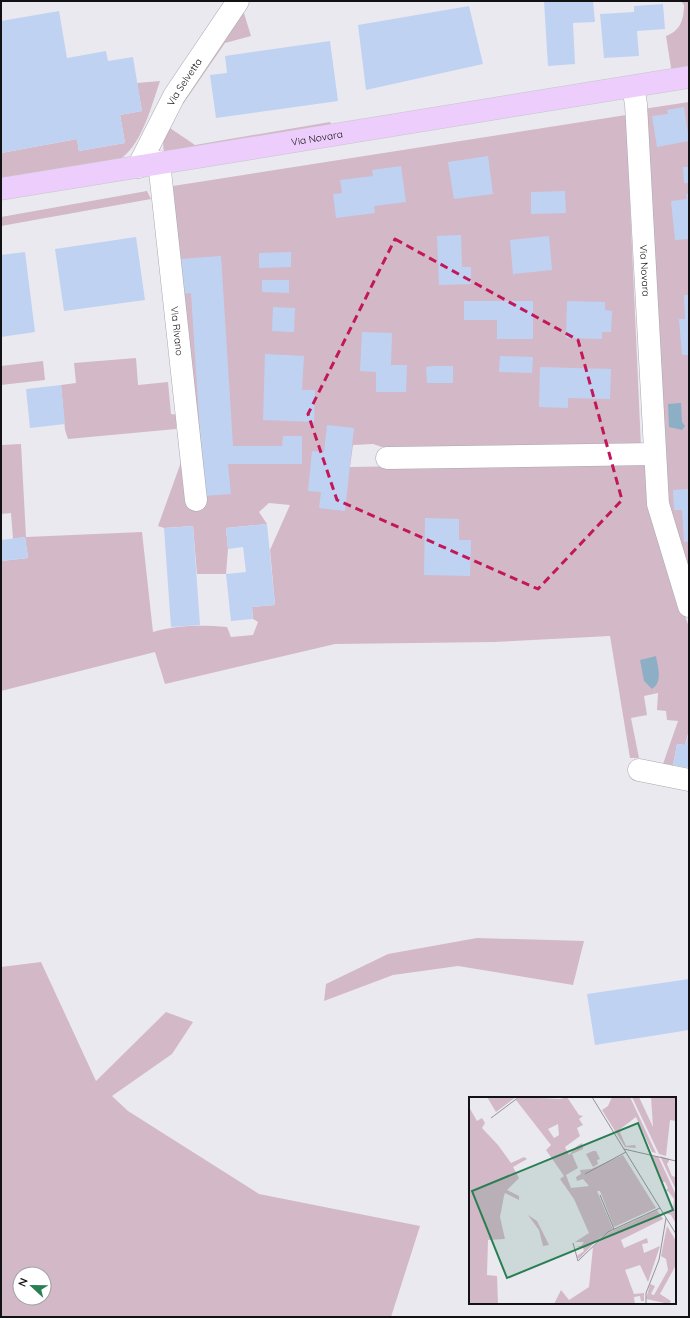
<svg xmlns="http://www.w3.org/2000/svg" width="690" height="1318" viewBox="0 0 690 1318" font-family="Quicksand,sans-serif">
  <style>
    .green { fill: #d3b8c8; fill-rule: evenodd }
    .water { fill: #8dafc5 }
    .building { fill: #c0d2f2 }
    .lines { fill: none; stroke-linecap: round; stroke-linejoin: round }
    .minor-casing { stroke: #a9a9b0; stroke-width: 23 }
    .major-casing { stroke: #c6c6c7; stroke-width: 23 }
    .minor { stroke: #fff; stroke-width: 22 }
    .major { stroke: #eccdfb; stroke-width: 22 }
    .marked { fill: none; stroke: #c2185b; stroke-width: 3; stroke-dasharray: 8 5; stroke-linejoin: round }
    .labels { text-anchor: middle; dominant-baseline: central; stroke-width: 4; stroke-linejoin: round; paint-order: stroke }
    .street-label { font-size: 10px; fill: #121214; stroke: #fff }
    .inset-road { fill: none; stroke: #949398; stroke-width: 1 }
    .view { fill: #297e52; fill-opacity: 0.15; stroke: #297e52; stroke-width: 2 }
    .inset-edge { fill: none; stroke: #121214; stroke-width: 2 }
  </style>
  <rect width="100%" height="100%" fill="#eae9f0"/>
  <g class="green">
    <path d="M681,1H689V72L672,74L666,36C680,31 684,20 684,5Z"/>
    <polygon points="243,10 251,36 225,43 183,104 178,103"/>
    <path d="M160,81C152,104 143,141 123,157C104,172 28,180 1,185V153L77,139L79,151L125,143L120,115L142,111L137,83Z"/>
    <polygon points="689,102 689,582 664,505 643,109"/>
    <path d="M626,115L641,447L397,452L373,444L353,445L350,467L648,462L684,613L689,627V730L685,745L677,744L673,765L663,764L678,721L667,720L666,711L657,710L658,693L644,696L647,715L631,718L639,758H630L610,636L494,642L335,644L165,684L155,652L1,691V561L28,558L25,537L13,539L11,513L1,514V438L2,445L21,444L26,537L142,532L153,632C178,625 201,625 227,627L231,637L253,635L258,622L253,619L252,607L275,605L270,550L290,505L269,503L259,512L267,524L226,528L228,549L226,574H197L193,526L164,528L158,526L180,465L183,450L179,259L173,186Z"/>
    <path d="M330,122L335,131L164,152C162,141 164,137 170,128L195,145Z"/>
    <polygon points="147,191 151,199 1,226 1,217"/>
    <polygon points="136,358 138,385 168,382 171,414 178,415 176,429 68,439 65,430 61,385 76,383 74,363"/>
    <polygon points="43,361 45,380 1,385 1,366"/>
    <polygon points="477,938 584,941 573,985 458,966 393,975 324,1001 326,984 388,954"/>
    <path d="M41,962L96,1081L166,1012L193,1022L172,1054L112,1096L128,1111L259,1194L420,1226L391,1317H1V967ZM20,1274H44V1298H20Z"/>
  </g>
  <g class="water">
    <polygon points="681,403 682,422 685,426 682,430 669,427 668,404"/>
    <path d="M656,656C658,668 663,682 652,689L644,681L640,660Z"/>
  </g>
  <g class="building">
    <polygon points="544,1 593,1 595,22 573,23 575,64 548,66"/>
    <polygon points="663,4 665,29 637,31 639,56 604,58 600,14 634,12 634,6"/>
    <polygon points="469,6 483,64 366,90 358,25"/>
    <polygon points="59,11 67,58 106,51 108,61 133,57 142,111 120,115 125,143 79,151 77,139 1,153 1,21"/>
    <polygon points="330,41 338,101 216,118 210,75 227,73 225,56"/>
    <polygon points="684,107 689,141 657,147 652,116 668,114 667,110"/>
    <polygon points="488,156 493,194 454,199 448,162"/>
    <polygon points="401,166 406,202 374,206 375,213 336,218 333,194 342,193 340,180 373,176 372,170"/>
    <polygon points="683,167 689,167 689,183 684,183"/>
    <polygon points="565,191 566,213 531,214 531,192"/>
    <polygon points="686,194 689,194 689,239 675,240 671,201 687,199"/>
    <polygon points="461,235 462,267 471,267 471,284 439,285 437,236"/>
    <polygon points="549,236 552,270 513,274 510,240"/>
    <polygon points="136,237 145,300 64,311 55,249"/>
    <polygon points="25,252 35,332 1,337 1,255"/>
    <polygon points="291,252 291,267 259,268 259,253"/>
    <polygon points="221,256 233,446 282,446 283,436 302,436 302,464 228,464 231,494 204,496 191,293 181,294 179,259"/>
    <polygon points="262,280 289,280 289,293 262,292"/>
    <polygon points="684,295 689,295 689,355 682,355 679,319 685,319"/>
    <polygon points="464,301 533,301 533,339 497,339 497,320 464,320"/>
    <polygon points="567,301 605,302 605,310 612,311 611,332 602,332 602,339 566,338"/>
    <polygon points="273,307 295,308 294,332 272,331"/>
    <polygon points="362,332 392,333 391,365 407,365 406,392 376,392 376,372 360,371"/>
    <polygon points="265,354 304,356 302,390 315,390 314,422 263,420"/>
    <polygon points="500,356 533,357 532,373 499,372"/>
    <polygon points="432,366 453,366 453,383 427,383 426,367"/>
    <polygon points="540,367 611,369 610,399 568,398 568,408 539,407"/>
    <polygon points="61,385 65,424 30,428 26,389"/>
    <polygon points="327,425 354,428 345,511 319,508 321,492 308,491 312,451 324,452"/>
    <polygon points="689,489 689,542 684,542 682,510 674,510 673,490"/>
    <polygon points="425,518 459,519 459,540 471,540 470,576 424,575"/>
    <polygon points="267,524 275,605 252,607 253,619 231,621 226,574 246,572 243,547 228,549 226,528"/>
    <polygon points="193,526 200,625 171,627 164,528"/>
    <polygon points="25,537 28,558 1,561 1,540"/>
    <polygon points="689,733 689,768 673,765 677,744 685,745"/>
    <polygon points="689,979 689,1030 595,1045 587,994"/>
  </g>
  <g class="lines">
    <g class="minor-casing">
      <g id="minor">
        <path id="s1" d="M633,87L636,104L658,504L689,606"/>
        <path id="s2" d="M159,162L196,500"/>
        <path id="s3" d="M138,167L174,96L238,1"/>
        <polyline points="387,458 654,454"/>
        <polyline points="639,770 689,780"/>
      </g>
    </g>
    <g class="major-casing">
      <g id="major">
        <path id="s4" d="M1,189L689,77"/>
      </g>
    </g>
    <use href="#minor" class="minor"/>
    <use href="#major" class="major"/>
  </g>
  <path class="marked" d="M395,239L578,340L622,500L538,589L337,500L308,414Z"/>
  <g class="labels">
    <g class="street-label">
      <text stroke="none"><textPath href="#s3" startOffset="97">Via Selvetta</textPath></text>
      <text stroke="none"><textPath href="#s4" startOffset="320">Via Novara</textPath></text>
      <text stroke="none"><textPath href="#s1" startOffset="184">Via Novara</textPath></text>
      <text stroke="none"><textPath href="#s2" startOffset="170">Via Rivano</textPath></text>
    </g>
  </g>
  <g transform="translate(469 1097)">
    <rect width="207" height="207" fill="#eae9f0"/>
    <path d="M18,0H47L27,15ZM51,0L91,2L98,0L110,18L114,19L110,22L114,28L108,31L111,39L96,50L100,58L108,49L113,46L114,49V52L103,57L109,71L97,78L102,91L120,89L114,82L108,84L107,80L112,77L111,73L122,72L154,58L187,111L145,130L131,94H128L144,132L127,144L110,162L108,159L115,154L114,151L107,149H112L115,145H106L120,136L105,102L91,82L95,79L77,53L82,48L47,3ZM89,27L90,38L85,41L79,32ZM143,0H161L187,56L183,55L167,20L150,33L157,49L166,48L167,51L156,50L133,13L139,9ZM163,0H170L184,30L182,0H207V24L201,23L197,59L190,57ZM0,10L8,24L13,21L16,26L13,31L29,48L42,66L55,60L58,62L44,70L50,81L38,93L50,99V103L36,96L35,99L31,120L36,142L19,143L18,178L28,179L29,207H0ZM124,54H127L131,62L128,63L129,67L124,70L117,57ZM183,59H189L207,98V127L202,118L194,115L204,113L205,102L199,94L196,95L199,91L196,85H193ZM191,59L201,62L198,67L203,79L207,80V93ZM188,113L194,122L152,143L155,151L178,141L179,146L173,147L175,156L191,149L179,185L171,168L156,173L165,197L175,196V204H172L171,199L165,200L166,207H85L92,193L100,203L120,190L124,150L139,136ZM59,118L68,124L80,148L74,149L70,133ZM198,129L207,144V168L191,197L202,204L200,207L177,202L181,187L186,189L182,197L185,198L199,173L197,162L192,159Z" fill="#d3b8c8" fill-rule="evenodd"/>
    <path class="inset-road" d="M123,0L207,137M22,21L50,0M155,52L207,64M116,77L157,55M131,98L145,132M104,146L109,164M109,164L139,135L191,111M177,207V196L190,163L197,121"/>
    <path class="view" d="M169,26L204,113L38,181L3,94Z"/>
    <rect width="207" height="207" class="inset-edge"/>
  </g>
  <rect width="690" height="1318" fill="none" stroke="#121214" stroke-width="4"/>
  <g transform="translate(32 1286) rotate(292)"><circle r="19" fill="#ffffff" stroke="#a0a0a1"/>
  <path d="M0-3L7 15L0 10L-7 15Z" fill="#297e52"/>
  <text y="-6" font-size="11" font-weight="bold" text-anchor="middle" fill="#121214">N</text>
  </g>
</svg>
